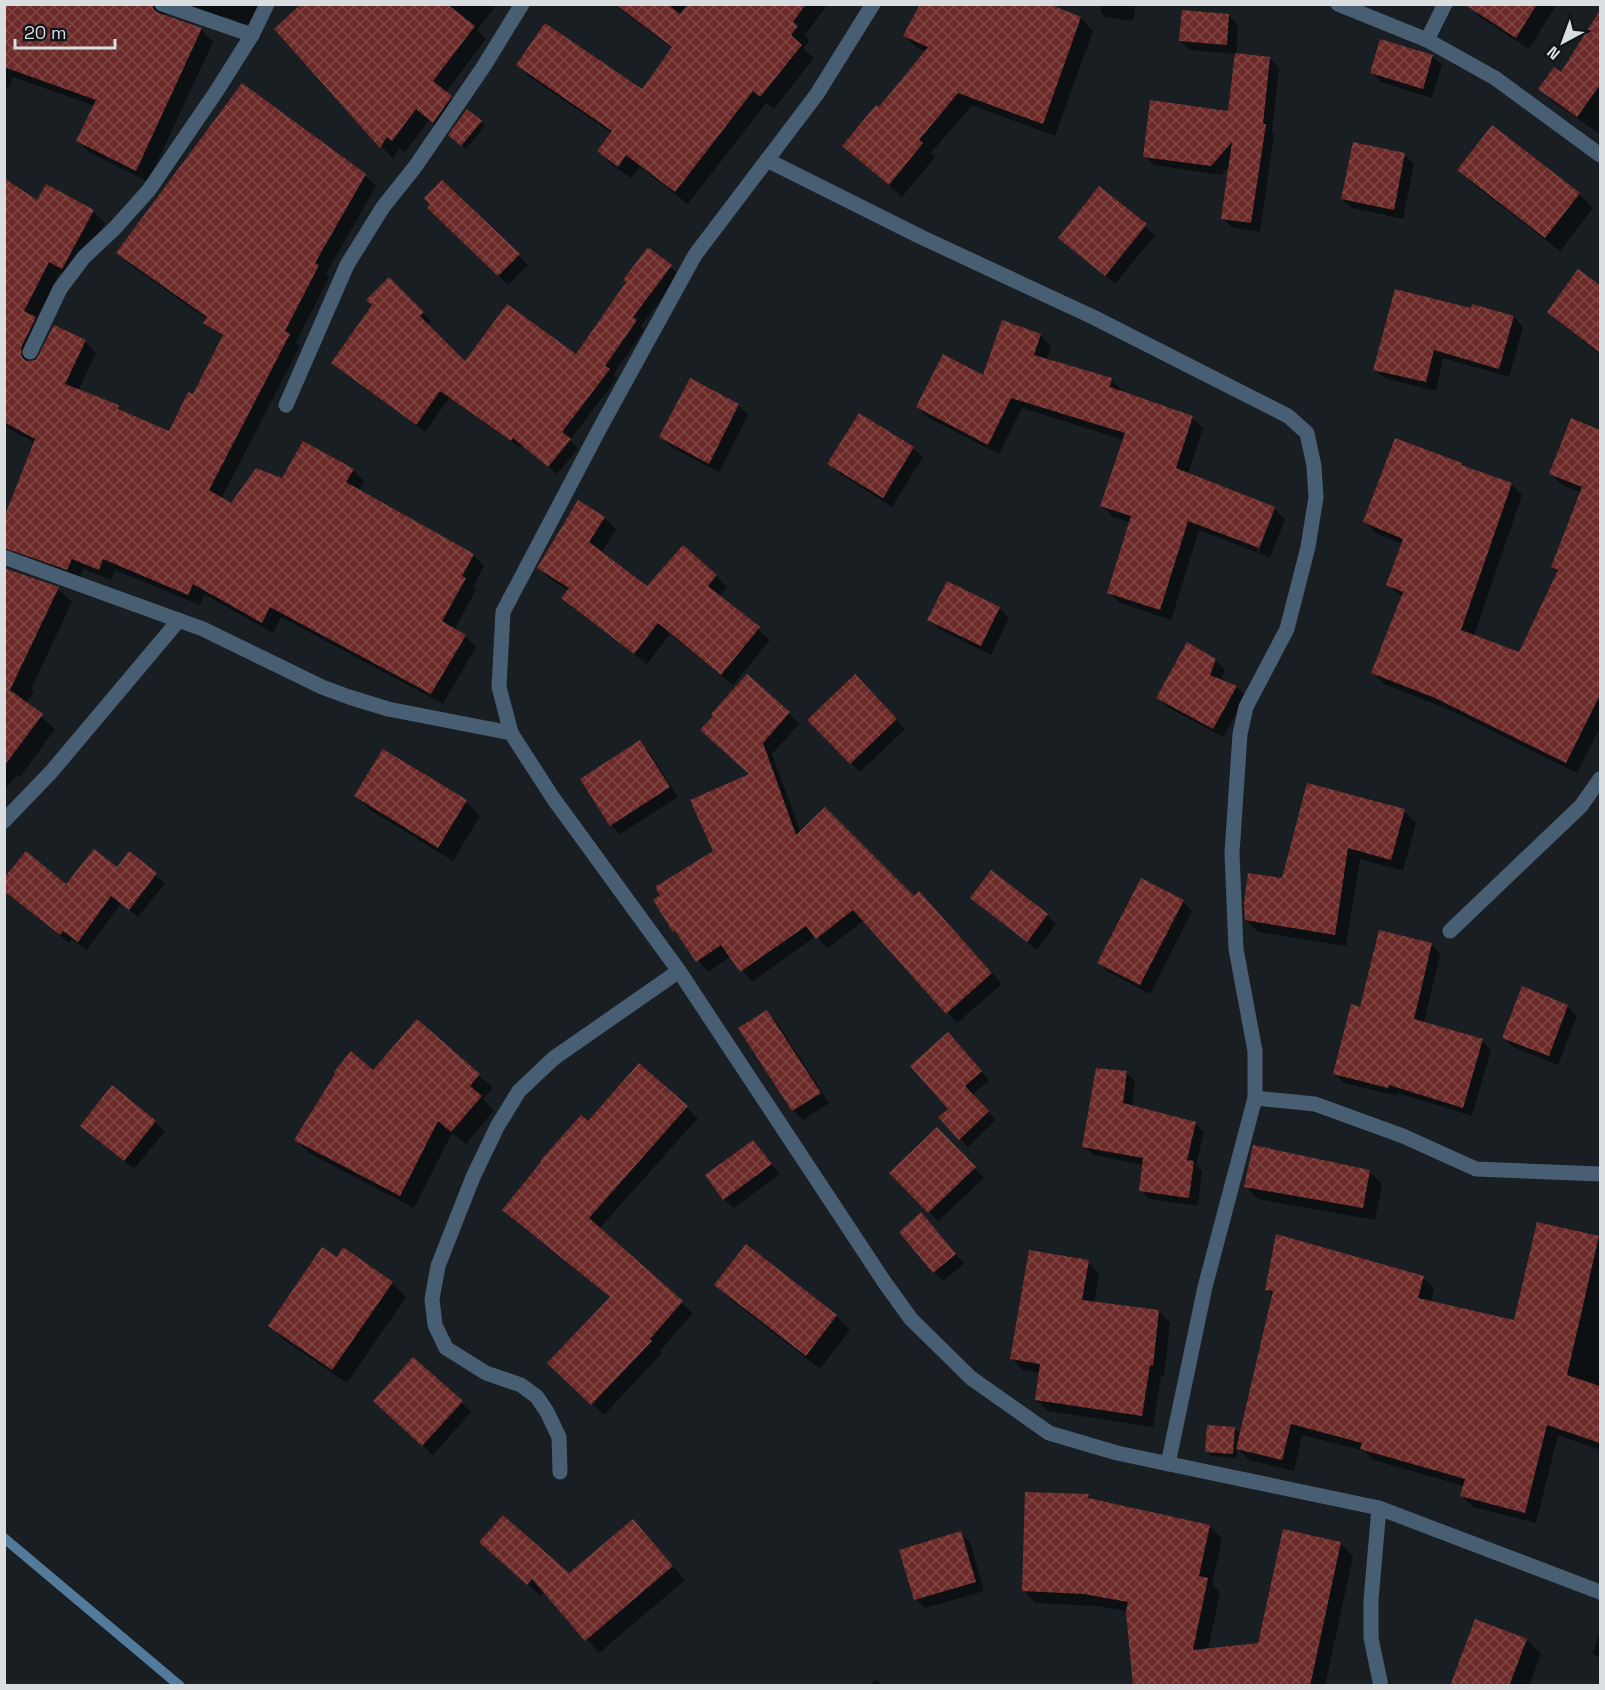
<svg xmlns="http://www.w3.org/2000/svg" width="1605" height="1690" viewBox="0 0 1605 1690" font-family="'Space Grotesk',sans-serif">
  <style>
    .shadow { fill: #0007 }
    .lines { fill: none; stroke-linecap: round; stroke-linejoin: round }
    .stream { stroke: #517a9b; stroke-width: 10 }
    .building { fill: url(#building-cross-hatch) }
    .minor { stroke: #485e73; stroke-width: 15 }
  </style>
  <defs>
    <pattern id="building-cross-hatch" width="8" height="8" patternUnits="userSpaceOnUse" patternTransform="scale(1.5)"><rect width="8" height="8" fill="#6c2a28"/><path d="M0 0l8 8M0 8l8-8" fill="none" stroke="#804847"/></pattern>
  </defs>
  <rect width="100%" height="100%" fill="#191e22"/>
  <g class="shadow">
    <polygon points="4,4 260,4 252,24 242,24 225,16 223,22 168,8 165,13 165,17 201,29 213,42 148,182 90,153 78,141 95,106 13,77 9,88 4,86"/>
    <polygon points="303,4 497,4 477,30 486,39 445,93 463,109 446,134 429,120 405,152 399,148 393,159 276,29"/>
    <polygon points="613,4 828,4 805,35 810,40 803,48 814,58 774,109 766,103 688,204 640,167 631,178 611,164 599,151 612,133 531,78 518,65 642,91 673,49"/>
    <polygon points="1102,4 1136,4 1133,21 1105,17 1101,13"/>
    <polygon points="1470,4 1557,4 1529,49 1481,18 1469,6"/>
    <polygon points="1600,13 1600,134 1552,101 1540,89 1561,74"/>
    <polygon points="1228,15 1238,25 1236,54 1190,50 1180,41"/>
    <polygon points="1081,18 1093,31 1055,136 972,105 931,153 935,157 902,197 844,146 879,109 926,52 917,48 905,36"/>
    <polygon points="1432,56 1442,65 1432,98 1381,82 1372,73"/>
    <polygon points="1269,58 1279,68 1272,132 1274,135 1260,232 1232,227 1223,218 1231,164 1221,175 1154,165 1144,156 1229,113"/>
    <polygon points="481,122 485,126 466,149 455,140"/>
    <polygon points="1404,154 1414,164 1403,219 1352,208 1342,199"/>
    <polygon points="1459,170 1579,194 1593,208 1560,251 1473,184"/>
    <polygon points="365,175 376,186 326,274 329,277 296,342 300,346 221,499 231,505 283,480 353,470 364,481 359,491 473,555 484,566 473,587 476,590 454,630 465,636 476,647 443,704 281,617 273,633 204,594 200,605 115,570 111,580 84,569 79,580 4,555 4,522 35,443 4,426 4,286 38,202 46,186 93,211 105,223 73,279 60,272 36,319 46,329 32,360 32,363 85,342 96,353 78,391 118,407 125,414 169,433 194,396 224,338 205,322 207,319 129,264 118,253"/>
    <polygon points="442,182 528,265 508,285 429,208"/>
    <polygon points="1100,188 1155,235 1115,284 1060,238"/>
    <polygon points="648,249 680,275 641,326 644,330 613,375 617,378 570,440 578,449 557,474 522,445 520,448 449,398 425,432 341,371 333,363 373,305 389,279 431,321 427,325 466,363 576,356"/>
    <polygon points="1579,271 1600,286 1600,355 1548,312"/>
    <polygon points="1472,310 1514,317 1523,327 1509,377 1443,358 1436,391 1384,378 1374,369"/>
    <polygon points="1040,335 1051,346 1046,360 1112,380 1122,391 1122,393 1192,418 1203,428 1188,474 1274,508 1285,519 1270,558 1258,553 1274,512 1271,512 1256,552 1199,530 1171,620 1120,603 1109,592 1131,523 1113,517 1102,506 1124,440 1022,408 999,454 929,418 918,407 984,377"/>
    <polygon points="691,380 738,405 748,415 719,472 671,447 661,437"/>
    <polygon points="1572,420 1600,432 1600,727 1577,773 1448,709 1384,684 1373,673 1403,597 1388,585 1402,544 1376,533 1365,522 1461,464 1465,468 1511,484 1522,495 1474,636 1520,654 1558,573 1552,567 1582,493 1562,485 1551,474"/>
    <polygon points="913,448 923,457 892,507 839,473 829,464"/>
    <polygon points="604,518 616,529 601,553 647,588 716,576 727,587 719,597 770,640 733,685 670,634 647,664 575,609 563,598 569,591 550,579 539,568"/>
    <polygon points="4,568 58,589 72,602 31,689 34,693 25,703 55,729 20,777 17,775 4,791"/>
    <polygon points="948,583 1000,609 1009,618 991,655 939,629 929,620"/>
    <polygon points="1215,660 1225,669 1221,680 1237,687 1246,696 1223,737 1167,707 1158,697"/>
    <polygon points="864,685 905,729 860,772 809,720"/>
    <polygon points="789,713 799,724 772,754 801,833 914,898 930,904 1002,984 957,1023 864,920 828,948 816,936 752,982 731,956 708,972 674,931 715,851 751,774 713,741"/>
    <polygon points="639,742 649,752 678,797 620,834 611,825"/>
    <polygon points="356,796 466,801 480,816 453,861 370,810"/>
    <polygon points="1404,811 1416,823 1403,871 1360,859 1346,946 1258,932 1246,920 1283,879"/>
    <polygon points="129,853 165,883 138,917 121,903 87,950 72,939 69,943 8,894 66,886 118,869"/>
    <polygon points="972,898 1047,915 1056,924 1037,950"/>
    <polygon points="1183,901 1192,911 1150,994 1109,972 1099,963"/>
    <polygon points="1431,944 1440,954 1424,1023 1482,1041 1491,1050 1472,1116 1398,1093 1397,1096 1344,1083 1334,1073 1361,1009"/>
    <polygon points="1567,1006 1577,1016 1558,1065 1513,1047 1504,1038"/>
    <polygon points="766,1012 776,1021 829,1103 803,1120 793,1110 740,1028"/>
    <polygon points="417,1021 493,1088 483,1099 494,1110 466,1144 452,1133 414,1208 309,1153 296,1139 373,1072"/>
    <polygon points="956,1042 989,1080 972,1095 996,1120 968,1147 940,1118 950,1109"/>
    <polygon points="639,1065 698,1118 599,1229 693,1313 660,1351 662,1353 604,1415 550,1363 611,1298 515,1221 504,1210 588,1123"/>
    <polygon points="1126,1072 1135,1081 1132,1107 1195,1123 1204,1132 1196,1165 1202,1171 1198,1206 1149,1199 1140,1190 1144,1165 1093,1155 1084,1146"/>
    <polygon points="155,1122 165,1131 134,1169 82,1126"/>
    <polygon points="937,1129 984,1178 938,1221 891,1173"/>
    <polygon points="753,1142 780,1174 734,1208 724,1199"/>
    <polygon points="1369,1171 1382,1184 1375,1220 1258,1199 1246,1186"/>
    <polygon points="930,1224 964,1264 943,1281 934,1272"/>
    <polygon points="1538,1224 1600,1238 1600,1450 1558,1435 1536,1523 1473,1507 1462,1496 1464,1486 1373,1460 1365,1451 1302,1435 1294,1471 1249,1460 1237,1448 1237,1458 1211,1456 1207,1452 1234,1428 1241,1435 1273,1295 1267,1289 1423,1277 1434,1288 1431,1302 1516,1322"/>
    <polygon points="747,1246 836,1316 850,1330 820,1369 730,1299 716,1285"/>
    <polygon points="337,1259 392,1283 406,1297 347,1383 284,1340 270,1326"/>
    <polygon points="1088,1262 1099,1273 1094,1303 1159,1311 1170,1323 1164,1376 1161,1376 1153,1427 1048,1411 1036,1400 1040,1373 1023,1370 1012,1358"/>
    <polygon points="414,1359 471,1412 433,1455 384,1411"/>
    <polygon points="1088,1495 1093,1500 1209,1526 1222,1539 1212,1584 1220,1592 1208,1650 1259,1645 1340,1543 1353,1556 1325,1686 1135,1686 1127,1611 1098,1606 1036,1603 1023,1590"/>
    <polygon points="633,1521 685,1580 599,1653 545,1592 541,1596 494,1555 569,1575"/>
    <polygon points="960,1533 970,1542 984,1591 925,1608 916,1599"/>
    <polygon points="1476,1621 1527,1640 1541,1654 1529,1686 1451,1686"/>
    <polygon points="1598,1634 1600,1634 1600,1659 1593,1653"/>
    <polygon points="875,1679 883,1686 871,1686"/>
  </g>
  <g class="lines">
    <polyline class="stream" points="4,1538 180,1686"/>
  </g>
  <g class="building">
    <polygon points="4,4 152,4 154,10 159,13 202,28 136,171 76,141 96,100 4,67"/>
    <polygon points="301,4 447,4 475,26 433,81 452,96 433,123 416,109 392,141 387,137 380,148 274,29"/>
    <polygon points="615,4 667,4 680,14 688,4 806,4 793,22 798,26 791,35 802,45 760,97 753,91 675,192 626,155 618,167 597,151 612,131 516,65 545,23 642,89 672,47"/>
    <polygon points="920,4 1049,4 1081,17 1043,124 958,93 919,140 923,143 889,185 842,146 876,105 879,107 928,47 903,36"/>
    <polygon points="1464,4 1537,4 1516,38"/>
    <polygon points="1182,10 1229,14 1227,45 1179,41"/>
    <polygon points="1600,10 1600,85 1577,117 1538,89 1554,67 1561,72"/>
    <polygon points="1380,39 1433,55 1423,89 1370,73"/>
    <polygon points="1235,53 1270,57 1263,124 1266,124 1251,223 1221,219 1232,142 1211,166 1143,157 1150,100 1228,111"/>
    <polygon points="242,83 366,174 315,263 319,265 285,331 290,334 209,490 231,503 256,468 282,478 303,441 354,469 346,482 474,554 462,576 466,578 442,621 466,635 431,694 270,607 262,623 193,584 188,595 103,559 99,570 72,559 67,570 4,548 4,518 35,439 4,422 4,178 37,200 46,184 94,210 62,269 49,262 24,311 36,317 21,348 22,357 26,361 36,360 54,325 86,340 65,384 119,405 118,409 169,431 188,392 193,394 223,335 203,323 207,317 116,253"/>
    <polygon points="467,109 482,121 461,146 448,135"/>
    <polygon points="1492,125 1580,193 1545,238 1457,170"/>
    <polygon points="1353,142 1405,153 1394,210 1341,199"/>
    <polygon points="442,180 520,254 498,276 427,208 430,205 424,198"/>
    <polygon points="1099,186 1147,224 1105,276 1058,238"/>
    <polygon points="648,247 672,265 633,317 637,320 605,366 610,369 562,432 571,439 548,467 513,438 511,441 440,391 416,425 331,363 372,305 366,300 389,277 424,312 420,316 465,361 507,304 576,354 626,282 623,280"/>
    <polygon points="1578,269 1600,285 1600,353 1547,312"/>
    <polygon points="1395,289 1471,308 1472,304 1514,316 1499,369 1434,350 1426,382 1373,370"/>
    <polygon points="1002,320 1041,334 1034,355 1112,378 1110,387 1193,416 1176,468 1275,507 1259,548 1188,521 1160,610 1107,593 1131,516 1100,506 1125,433 1011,398 988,445 916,407 943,354 983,375"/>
    <polygon points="690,378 739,404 709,464 659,437"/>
    <polygon points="859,413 914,447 883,498 827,464"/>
    <polygon points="1571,418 1600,430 1600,695 1566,763 1435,698 1371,673 1403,592 1386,585 1403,539 1363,522 1395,438 1462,463 1461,465 1512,483 1461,630 1519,652 1558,570 1551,567 1582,487 1549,474"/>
    <polygon points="578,500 605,517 589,542 647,586 683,545 717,575 708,586 760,627 721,675 658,623 634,654 561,598 569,588 537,568"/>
    <polygon points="4,568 59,587 10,690 43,714 4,766"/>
    <polygon points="947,581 1000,607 981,646 927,620"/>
    <polygon points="1187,642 1216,659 1210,675 1237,686 1213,729 1156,698"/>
    <polygon points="747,674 790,712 763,743 796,835 825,807 914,896 919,891 992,973 946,1014 853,910 816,939 806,926 740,972 721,945 696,962 675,931 673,932 653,900 660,895 655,887 713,851 690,800 749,774 700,730 713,716 711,714"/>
    <polygon points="855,674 897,719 850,764 807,720"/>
    <polygon points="640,740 670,787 610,826 580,779"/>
    <polygon points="383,749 467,800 438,848 354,796"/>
    <polygon points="1307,783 1405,809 1391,860 1348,848 1335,935 1245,920 1244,903 1248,873 1282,878"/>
    <polygon points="94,849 117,867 129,851 157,873 129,910 111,896 78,942 63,931 60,935 4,891 4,878 26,851 66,884"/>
    <polygon points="991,870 1048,914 1027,942 970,898"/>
    <polygon points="1141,878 1184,900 1140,985 1097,963"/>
    <polygon points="1379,930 1432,943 1414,1019 1483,1039 1463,1108 1389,1085 1388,1088 1333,1074 1351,1004 1360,1007"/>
    <polygon points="1522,986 1568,1005 1549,1056 1502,1038"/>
    <polygon points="767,1010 821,1093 792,1111 738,1028"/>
    <polygon points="417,1019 480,1074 470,1086 482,1096 451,1132 438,1121 400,1196 294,1140 335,1074 334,1072 351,1051 373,1070"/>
    <polygon points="948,1032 982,1071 965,1086 989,1111 959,1140 938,1117 948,1109 910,1066"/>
    <polygon points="639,1063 688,1106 589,1218 683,1301 650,1339 652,1341 591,1405 547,1363 610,1297 502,1210 541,1162 540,1161 581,1115 588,1121"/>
    <polygon points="1096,1068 1127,1071 1123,1103 1196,1122 1187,1160 1194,1161 1189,1198 1139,1191 1143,1158 1082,1147"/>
    <polygon points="112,1085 156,1121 124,1161 80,1126"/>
    <polygon points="937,1127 976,1167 928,1213 889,1173"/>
    <polygon points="753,1140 772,1164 723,1200 705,1175"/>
    <polygon points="1253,1145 1370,1170 1363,1208 1244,1187"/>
    <polygon points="921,1212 956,1254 933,1273 899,1232"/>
    <polygon points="1537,1222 1599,1236 1567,1375 1600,1386 1600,1443 1547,1425 1525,1513 1460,1496 1465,1479 1360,1449 1362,1443 1291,1424 1282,1460 1236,1449 1273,1291 1265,1290 1276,1234 1424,1276 1418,1298 1514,1320"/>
    <polygon points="746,1244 837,1315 806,1356 714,1285"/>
    <polygon points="322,1247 337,1257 343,1247 393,1282 332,1370 268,1326"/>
    <polygon points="1029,1250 1089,1260 1082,1300 1159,1310 1153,1366 1150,1365 1142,1416 1035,1400 1040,1364 1010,1359"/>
    <polygon points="413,1357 463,1401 422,1446 373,1401"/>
    <polygon points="1207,1425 1235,1427 1233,1454 1205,1452"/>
    <polygon points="1025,1492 1089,1494 1088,1498 1210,1525 1199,1576 1208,1578 1193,1650 1258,1643 1283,1529 1341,1542 1310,1686 1133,1686 1126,1612 1128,1602 1084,1594 1022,1591"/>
    <polygon points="503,1515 569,1573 633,1519 673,1566 585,1641 532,1579 527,1585 479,1542"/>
    <polygon points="961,1531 976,1582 914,1600 899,1550"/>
    <polygon points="1475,1619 1527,1639 1509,1686 1450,1686"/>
  </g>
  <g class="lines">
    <g class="minor">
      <polyline points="162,4 252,35"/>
      <polyline points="873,4 817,94 695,255 601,426 503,612 499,687 511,733 553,798 679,971 885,1283 911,1319 971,1378 1049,1433 1117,1453 1379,1508 1600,1592"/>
      <polyline points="1338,4 1427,40 1495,78 1600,155"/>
      <polyline points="1427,40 1445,4"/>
      <polyline points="767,160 921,237 1093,317 1288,416 1307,433 1314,466 1316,497 1308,547 1287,629 1246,707 1240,734 1232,853 1236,949 1255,1051 1255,1098 1205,1287 1168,1464"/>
      <polyline points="30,352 60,289 84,257 114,229 149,190 216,92 252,35 267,4"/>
      <polyline points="286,405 347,265 383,207 415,167 484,66 522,4"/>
      <polyline points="4,557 203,629 322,687 349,697 388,709 511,733"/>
      <polyline points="4,821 52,771 179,620"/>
      <polyline points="1450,931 1581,806 1600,779"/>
      <polyline points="1255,1098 1315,1104 1403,1136 1476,1169 1600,1174"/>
      <polyline points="560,1472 559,1437 547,1412 537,1397 521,1385 486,1373 446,1348 435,1325 432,1299 438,1266 473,1177 497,1127 519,1091 554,1058 679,971"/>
      <polyline points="1379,1508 1371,1600 1371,1638 1381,1686"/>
    </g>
  </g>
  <rect width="1605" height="1690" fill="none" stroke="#dbdee1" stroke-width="12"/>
  <g transform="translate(1563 42) rotate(221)" stroke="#101418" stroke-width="4.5" paint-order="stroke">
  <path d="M0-4.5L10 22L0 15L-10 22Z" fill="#dbdee1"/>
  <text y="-9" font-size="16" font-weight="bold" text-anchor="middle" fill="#dbdee1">N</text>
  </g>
  <path d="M15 39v9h100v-9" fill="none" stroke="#dbdee1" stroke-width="3"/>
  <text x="24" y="39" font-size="18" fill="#dbdee1" stroke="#101418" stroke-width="4.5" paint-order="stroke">20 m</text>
</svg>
